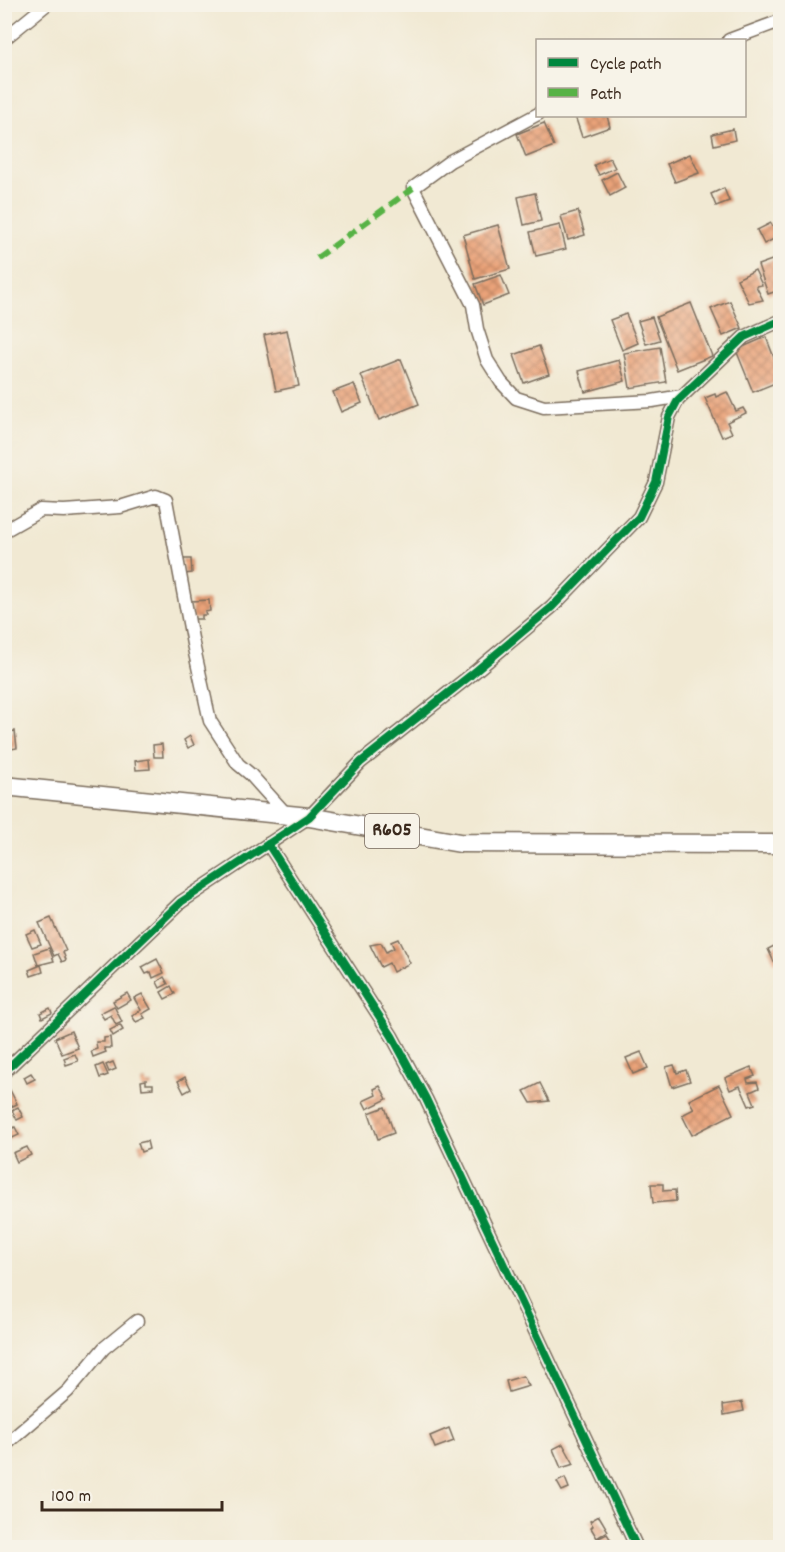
<svg xmlns="http://www.w3.org/2000/svg" width="785" height="1552" viewBox="0 0 785 1552" font-family="Dekko,sans-serif">
  <style>
    .building { fill: url(#building-cross-hatch) }
    .lines { fill: none; stroke-linecap: round; stroke-linejoin: round }
    .minor-casing { stroke: #7b6d5d; stroke-width: 15 }
    .primary-casing { stroke: #7b6d5d; stroke-width: 21 }
    .minor { stroke: #fff; stroke-width: 12 }
    .primary { stroke: #fff; stroke-width: 18 }
    .quiet { stroke: #57b245; stroke-width: 6; stroke-dasharray: 12 6; stroke-linecap: butt }
    .cycleway-casing { stroke: #f7f3e8; stroke-width: 11 }
    .cycleway { stroke: #00873e; stroke-width: 8 }
    .labels { text-anchor: middle; dominant-baseline: central; stroke-width: 4.5; stroke-linejoin: round; paint-order: stroke }
    .shield { fill: #f7f3e8; stroke: #73665b; stroke-width: 1.5 }
    .shield-label { font-size: 20px; font-weight: bold; fill: #3b2a1e }
  </style>
  <defs>
    <pattern id="building-cross-hatch" width="8" height="8" patternUnits="userSpaceOnUse" patternTransform="scale(1.5)"><rect width="8" height="8" fill="#eaa379"/><path d="M0 0l8 8M0 8l8-8" fill="none" stroke="#bf8563"/></pattern>
  </defs>
  <rect width="100%" height="100%" fill="#f7f3e8"/>
  <filter id="ink" filterUnits="userSpaceOnUse"><feTurbulence type="fractalNoise" baseFrequency=".0167" numOctaves="2"/><feDisplacementMap in="SourceGraphic" scale="12" xChannelSelector="R" yChannelSelector="G"/><feConvolveMatrix kernelMatrix="1 2 1 2 8 2 1 2 1" color-interpolation-filters="sRGB"/></filter>
  <filter id="wash" filterUnits="userSpaceOnUse"><feTurbulence type="fractalNoise" baseFrequency=".008" numOctaves="4" result="noise"/><feDisplacementMap in="SourceGraphic" scale="24" xChannelSelector="R" yChannelSelector="G"/><feGaussianBlur stdDeviation="1.35" result="paint"/><feColorMatrix in="noise" values="0 0 0 0 0 0 0 0 0 0 0 0 0 0 0 0 0 1.4 0 .05"/><feComposite in="paint" operator="in"/></filter>
  <g filter="url(#wash)">
    <rect width="100%" height="100%" fill="#f1e9d3"/>
    <g id="blocks">
      <g class="building">
        <polygon points="575,116 607,116 610,127 582,137"/>
        <polygon points="544,123 554,146 526,157 517,134"/>
        <polygon points="733,129 735,140 714,145 712,134"/>
        <polygon points="690,154 699,173 675,182 667,164"/>
        <polygon points="610,158 615,168 599,175 594,165"/>
        <polygon points="617,172 625,188 610,196 602,180"/>
        <polygon points="724,188 729,201 716,206 711,194"/>
        <polygon points="535,193 541,221 524,225 518,197"/>
        <polygon points="578,211 585,235 568,240 561,216"/>
        <polygon points="771,223 778,237 764,244 757,230"/>
        <polygon points="498,225 510,269 475,279 463,235"/>
        <polygon points="560,225 566,249 536,256 530,232"/>
        <polygon points="780,257 780,290 768,294 758,265"/>
        <polygon points="755,270 762,285 756,286 763,300 749,303 737,279"/>
        <polygon points="501,275 509,295 483,305 475,284"/>
        <polygon points="730,301 742,328 723,336 711,309"/>
        <polygon points="691,303 712,356 677,370 656,317"/>
        <polygon points="626,314 638,343 622,350 610,320"/>
        <polygon points="652,317 660,340 646,344 638,321"/>
        <polygon points="287,330 299,386 276,391 264,335"/>
        <polygon points="766,337 780,373 780,381 753,392 736,350"/>
        <polygon points="539,346 549,374 524,383 514,355"/>
        <polygon points="660,347 666,382 630,388 624,353"/>
        <polygon points="401,359 419,404 379,420 361,375"/>
        <polygon points="619,360 625,381 585,392 579,371"/>
        <polygon points="354,384 362,403 341,412 333,392"/>
        <polygon points="727,392 736,411 743,408 746,413 727,422 732,433 722,437 705,398 715,394 716,397"/>
        <polygon points="182,559 191,559 192,573 184,574"/>
        <polygon points="209,600 210,611 205,612 206,615 202,615 202,619 192,619 191,601"/>
        <polygon points="15,731 17,748 5,750 4,733"/>
        <polygon points="190,736 194,745 188,748 184,740"/>
        <polygon points="162,744 163,757 154,757 153,745"/>
        <polygon points="149,759 150,769 136,770 135,761"/>
        <polygon points="51,918 66,951 63,952 66,960 62,962 58,954 54,956 39,923"/>
        <polygon points="35,930 41,944 32,947 26,934"/>
        <polygon points="398,939 410,963 393,972 389,963 381,967 370,945 381,943 386,952 394,948 391,942"/>
        <polygon points="780,943 780,959 774,962 768,949"/>
        <polygon points="49,948 54,961 38,965 34,953"/>
        <polygon points="157,959 164,973 153,978 151,972 146,974 142,967"/>
        <polygon points="41,965 43,972 31,976 29,970"/>
        <polygon points="164,977 168,984 160,988 157,982"/>
        <polygon points="171,986 175,994 165,999 161,992"/>
        <polygon points="127,993 131,1000 117,1008 113,1001"/>
        <polygon points="142,994 151,1009 142,1014 145,1018 136,1022 132,1016 141,1010 134,998"/>
        <polygon points="114,1006 122,1022 116,1025 111,1015 104,1019 100,1013"/>
        <polygon points="50,1008 52,1013 42,1018 40,1013"/>
        <polygon points="120,1025 123,1030 113,1036 110,1030"/>
        <polygon points="71,1031 78,1048 62,1054 55,1038"/>
        <polygon points="110,1037 111,1048 104,1048 106,1052 93,1057 91,1051 97,1049 96,1042 104,1042 104,1038"/>
        <polygon points="641,1052 648,1068 633,1074 626,1058"/>
        <polygon points="75,1054 78,1061 66,1065 64,1058"/>
        <polygon points="113,1062 116,1069 109,1072 106,1065"/>
        <polygon points="103,1064 108,1075 100,1078 96,1067"/>
        <polygon points="674,1065 677,1073 686,1070 690,1081 672,1087 666,1067"/>
        <polygon points="751,1067 755,1076 747,1079 748,1083 757,1082 759,1088 750,1092 755,1104 749,1106 740,1086 730,1090 725,1078"/>
        <polygon points="31,1073 35,1079 27,1083 24,1077"/>
        <polygon points="185,1077 191,1089 184,1093 178,1081"/>
        <polygon points="146,1080 146,1084 153,1084 153,1088 142,1089 141,1081"/>
        <polygon points="540,1083 549,1101 531,1103 524,1091"/>
        <polygon points="719,1085 733,1114 692,1135 682,1115 694,1109 689,1100"/>
        <polygon points="380,1086 387,1099 367,1109 363,1101 376,1095 374,1089"/>
        <polygon points="10,1090 17,1104 11,1107 4,1093"/>
        <polygon points="18,1107 23,1117 17,1120 12,1110"/>
        <polygon points="385,1107 394,1133 378,1139 369,1113"/>
        <polygon points="15,1127 19,1135 6,1141 4,1132"/>
        <polygon points="147,1141 149,1149 141,1152 138,1143"/>
        <polygon points="27,1147 31,1155 17,1162 13,1153"/>
        <polygon points="651,1184 663,1184 663,1191 675,1190 676,1201 653,1203"/>
        <polygon points="523,1376 529,1386 509,1392 506,1381"/>
        <polygon points="742,1402 744,1411 724,1415 723,1405"/>
        <polygon points="449,1428 454,1441 435,1448 430,1436"/>
        <polygon points="563,1444 574,1464 561,1468 553,1449"/>
        <polygon points="565,1478 569,1488 562,1491 557,1482"/>
        <polygon points="599,1516 608,1531 597,1538 591,1528 593,1526 590,1521"/>
        <polygon points="607,1534 616,1548 589,1548 599,1541 599,1538"/>
      </g>
    </g>
  </g>
  <g filter="url(#ink)">
    <use href="#blocks" fill-opacity="0" stroke="#7b6d5d" stroke-width="1.5"/>
    <g class="lines">
      <g class="minor-casing">
        <g id="minor">
          <polyline points="4,39 47,4"/>
          <polyline points="729,40 780,21"/>
          <polyline points="538,114 450,161 413,188 473,305 477,329 487,360 501,382 516,398 544,407 652,401 682,396"/>
          <polyline points="4,531 41,510 64,511 120,507 156,496 166,500 193,644 210,721 238,764 250,774 286,814"/>
          <polyline points="268,844 392,1036 426,1099 637,1548"/>
          <polyline points="4,1072 181,902 309,817 361,762 471,675 552,607 639,517 656,482 669,417 678,400 744,337 780,321"/>
          <polyline points="4,1446 68,1391 104,1348 137,1321"/>
        </g>
      </g>
      <g class="primary-casing">
        <polyline id="primary" points="4,786 309,817 460,843 780,844"/>
      </g>
      <use href="#minor" class="minor"/>
      <use href="#primary" class="primary"/>
      <polyline class="quiet" points="317,258 413,188"/>
      <g class="cycleway-casing">
        <g id="cycleway">
          <polyline points="268,844 392,1036 426,1099 637,1548"/>
          <polyline points="4,1072 181,902 309,817 361,762 471,675 552,607 639,517 656,482 669,417 678,400 744,337 780,321"/>
        </g>
      </g>
      <use href="#cycleway" class="cycleway"/>
    </g>
  </g>
  <g class="labels">
    <rect class="shield" x="365" y="814" width="54" height="34" rx="4.5"/>
    <g class="shield-label">
      <text x="392" y="831">R605</text>
    </g>
  </g>
  <rect width="785" height="1552" fill="none" stroke="#f7f3e8" stroke-width="24"/>
  <rect x="536" y="39" width="210" height="78" fill="#f7f3e8" stroke="#aca397" stroke-width="1.5"/>
  <rect x="548" y="58" width="30" height="9" fill="#00873e" stroke="#aca397" stroke-width="1.5"/>
  <text x="590" y="69" font-size="18" fill="#3b2a1e">Cycle path</text>
  <rect x="548" y="88" width="30" height="9" fill="#57b245" stroke="#aca397" stroke-width="1.5"/>
  <text x="590" y="99" font-size="18" fill="#3b2a1e">Path</text>
  <path d="M42 1501v9h180v-9" fill="none" stroke="#3b2a1e" stroke-width="3"/>
  <text x="51" y="1501" font-size="18" fill="#3b2a1e" stroke="#f7f3e8" stroke-width="4.5" paint-order="stroke">100 m</text>
</svg>
